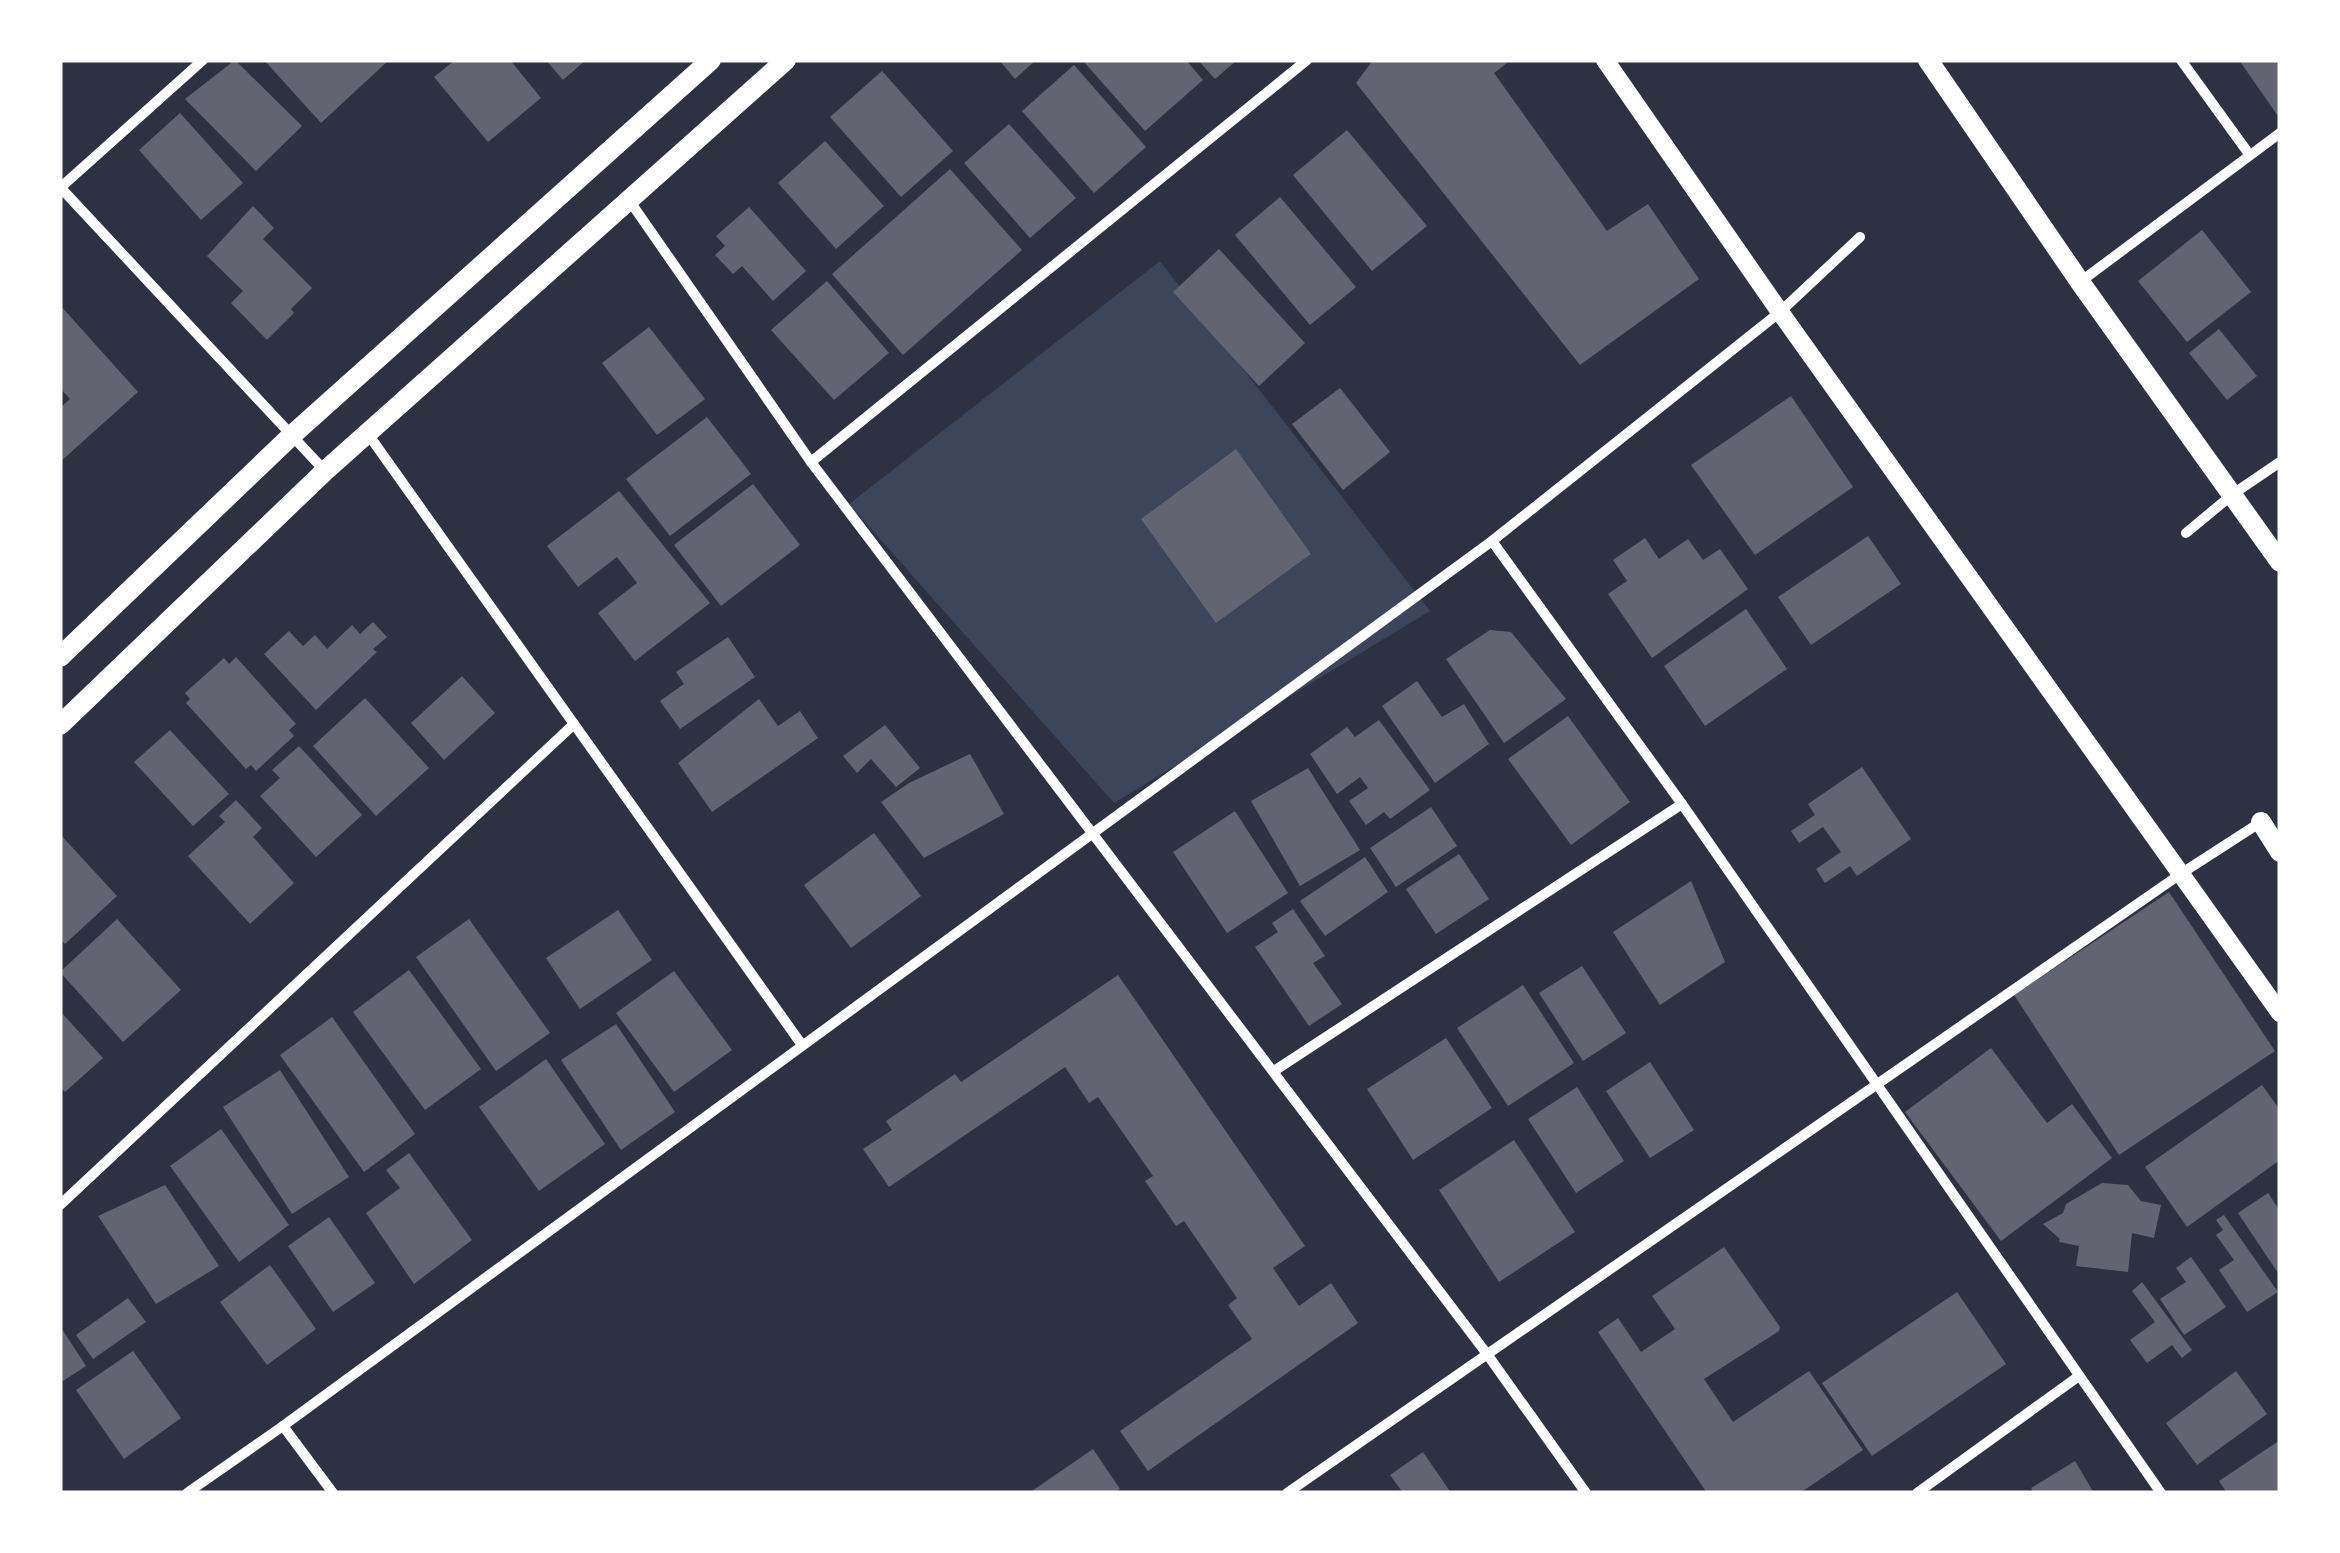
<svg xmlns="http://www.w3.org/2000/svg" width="2340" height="1553" viewBox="0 0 2340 1553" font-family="Ubuntu,sans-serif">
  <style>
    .green { fill: #3c4559 }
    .building { fill: #626471 }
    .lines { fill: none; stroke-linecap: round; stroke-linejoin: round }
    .minor { stroke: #fff; stroke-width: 10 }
    .tertiary { stroke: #fff; stroke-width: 18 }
    .secondary { stroke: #fff; stroke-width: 20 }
  </style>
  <rect width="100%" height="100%" fill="#2d3142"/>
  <polygon class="green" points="1160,261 1430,611 1114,803 849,504"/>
  <g class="building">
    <polygon points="235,60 302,126 256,171 185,99"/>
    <polygon points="264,60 389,60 321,123"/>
    <polygon points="455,60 510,60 541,98 488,142 434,77"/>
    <polygon points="546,60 586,60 563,80"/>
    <polygon points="999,60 1036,60 1015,79"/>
    <polygon points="1086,60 1186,60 1203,80 1145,131 1084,62"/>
    <polygon points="1198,60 1237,60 1215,79"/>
    <polygon points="1373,60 1511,60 1494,73 1607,231 1648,204 1699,279 1580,365 1356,83"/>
    <polygon points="2239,60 2280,60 2280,119"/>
    <polygon points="1074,65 1146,147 1094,193 1022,111"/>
    <polygon points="882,71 953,151 901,197 830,117"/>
    <polygon points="180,113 243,183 201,220 139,150"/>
    <polygon points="1009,124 1076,198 1030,238 964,163"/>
    <polygon points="1347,130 1427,226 1372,271 1293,175"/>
    <polygon points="825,141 884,206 836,249 778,183"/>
    <polygon points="950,169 1022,250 903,355 832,274"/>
    <polygon points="1280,197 1356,287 1310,325 1235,235"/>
    <polygon points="253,206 274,228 263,239 312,288 291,309 294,313 267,340 231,303 243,291 207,256"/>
    <polygon points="749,207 806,271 773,301 742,266 733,274 715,255 725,246 716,236"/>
    <polygon points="2202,230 2251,292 2187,342 2138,281"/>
    <polygon points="1219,249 1305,343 1259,386 1173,292"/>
    <polygon points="827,281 889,353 834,400 771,330"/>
    <polygon points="60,305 138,392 60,462 60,408 70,399 60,388"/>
    <polygon points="649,327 705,399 657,435 602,363"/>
    <polygon points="2219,329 2257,376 2227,400 2189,353"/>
    <polygon points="1340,388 1390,452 1343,490 1292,424"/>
    <polygon points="1791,396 1853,487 1755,555 1691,465"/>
    <polygon points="707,417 751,474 670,536 626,479"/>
    <polygon points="1236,449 1311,554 1216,623 1141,519"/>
    <polygon points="753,484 800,545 721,606 674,545"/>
    <polygon points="619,491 710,603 635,661 598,613 637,583 617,557 578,587 547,546"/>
    <polygon points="1868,536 1901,584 1811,645 1778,597"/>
    <polygon points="1645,538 1659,559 1688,539 1703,560 1720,549 1748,589 1652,658 1608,594 1627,581 1613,560"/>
    <polygon points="1746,609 1787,669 1705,726 1664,666"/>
    <polygon points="373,622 387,637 373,649 377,652 316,710 264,654 289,631 303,646 315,635 327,649 352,625 360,634"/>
    <polygon points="1490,630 1511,632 1566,699 1504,743 1446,659"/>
    <polygon points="728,637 755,677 680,729 660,701 684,684 676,672"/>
    <polygon points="236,657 296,724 289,730 294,736 256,771 251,765 246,769 186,703 190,699 185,693 224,658 229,664"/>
    <polygon points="462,676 495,713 444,760 411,723"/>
    <polygon points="1417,681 1442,717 1464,704 1489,744 1435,783 1382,706"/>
    <polygon points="365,698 429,768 376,816 313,746"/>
    <polygon points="759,699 778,726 800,711 818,738 712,812 678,763"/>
    <polygon points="1568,716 1630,802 1571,845 1508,759"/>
    <polygon points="1379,720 1430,790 1390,819 1384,812 1366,825 1349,801 1368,788 1360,777 1337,794 1310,754 1347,727 1355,737"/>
    <polygon points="885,725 920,768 896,787 871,759 857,773 843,756"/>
    <polygon points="170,730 229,794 193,826 134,762"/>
    <polygon points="299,746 362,815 316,857 260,796 280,778 272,770"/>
    <polygon points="970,754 1004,814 924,858 881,802 909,783"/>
    <polygon points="1862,767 1911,839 1857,876 1850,866 1825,883 1816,869 1841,852 1823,827 1799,843 1791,831 1815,815 1808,804"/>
    <polygon points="1308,768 1360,850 1300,886 1251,801"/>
    <polygon points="236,800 262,828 253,837 294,883 250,924 188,856 225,822 219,816"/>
    <polygon points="1431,807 1457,846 1396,887 1370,848"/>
    <polygon points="1235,811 1288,893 1227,933 1173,852"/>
    <polygon points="874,833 921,896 851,948 804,885"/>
    <polygon points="60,834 117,896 65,944 60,939"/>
    <polygon points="1459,854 1489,899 1436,934 1406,889"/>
    <polygon points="1365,857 1388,892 1325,936 1300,901"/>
    <polygon points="1691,881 1725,962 1660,1005 1613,932"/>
    <polygon points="2169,892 2275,1051 2119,1155 2014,995"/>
    <polygon points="1293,909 1325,956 1313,963 1342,1004 1309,1026 1255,947 1278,932 1272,923"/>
    <polygon points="618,910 652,960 580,1009 546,958"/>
    <polygon points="117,919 181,990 123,1042 60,972"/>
    <polygon points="469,919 550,1033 496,1071 416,957"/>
    <polygon points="1582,966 1626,1033 1583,1061 1539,993"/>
    <polygon points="409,970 481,1069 425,1110 353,1012"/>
    <polygon points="674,971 732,1050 674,1092 616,1013"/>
    <polygon points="1118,975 1305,1246 1273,1268 1299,1306 1331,1283 1358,1323 1148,1471 1120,1431 1252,1339 1228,1305 1237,1298 1184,1221 1176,1226 1145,1181 1153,1176 1098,1097 1089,1103 1065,1067 889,1187 863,1149 892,1130 886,1121 955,1074 961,1082"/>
    <polygon points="1523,985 1574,1063 1508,1106 1457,1028"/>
    <polygon points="60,1011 103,1058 65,1092 60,1087"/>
    <polygon points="332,1017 415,1134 364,1172 280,1055"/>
    <polygon points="616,1024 675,1112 621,1150 561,1060"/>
    <polygon points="1446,1038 1492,1108 1413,1160 1367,1089"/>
    <polygon points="1991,1048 2047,1123 2072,1104 2112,1158 2001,1241 1905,1112"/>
    <polygon points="546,1059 605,1144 539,1191 479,1107"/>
    <polygon points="1650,1062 1694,1130 1650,1158 1606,1091"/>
    <polygon points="280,1070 349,1177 292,1214 223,1107"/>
    <polygon points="2262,1085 2280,1110 2280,1160 2187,1227 2145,1167"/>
    <polygon points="1577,1087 1624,1161 1576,1193 1528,1119"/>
    <polygon points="221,1129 289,1225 239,1262 170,1166"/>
    <polygon points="1514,1140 1575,1232 1499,1282 1439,1190"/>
    <polygon points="409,1153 472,1240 414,1284 366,1213 400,1188 386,1170"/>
    <polygon points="2102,1183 2128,1185 2141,1201 2161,1205 2154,1238 2132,1233 2128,1272 2076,1266 2079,1246 2059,1242 2060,1239 2043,1224 2063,1213 2066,1204"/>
    <polygon points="165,1185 219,1266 156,1304 98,1216"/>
    <polygon points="2268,1193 2280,1211 2280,1276 2238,1213"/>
    <polygon points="2224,1215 2278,1292 2247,1312 2219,1270 2234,1260 2216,1235 2223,1230 2216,1220"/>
    <polygon points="329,1217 375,1283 333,1312 288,1246"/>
    <polygon points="1724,1247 1780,1327 1779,1331 1704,1379 1733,1422 1809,1371 1863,1450 1800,1493 1707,1493 1598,1332 1618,1318 1641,1352 1675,1329 1652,1296"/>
    <polygon points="2191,1257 2226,1307 2184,1335 2160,1299 2186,1282 2176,1268"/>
    <polygon points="270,1265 316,1329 267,1365 220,1302"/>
    <polygon points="2142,1282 2192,1350 2182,1358 2172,1345 2147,1363 2130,1340 2155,1322 2132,1291"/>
    <polygon points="1957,1292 2006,1364 1872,1456 1822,1383"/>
    <polygon points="128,1298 146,1322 93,1359 76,1335"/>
    <polygon points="60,1326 86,1366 60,1383"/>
    <polygon points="133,1351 181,1418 124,1459 76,1390"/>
    <polygon points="2236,1371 2267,1414 2197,1465 2166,1423"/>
    <polygon points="2280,1440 2280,1493 2227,1493 2219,1481"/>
    <polygon points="1093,1449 1120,1489 1114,1493 1029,1493"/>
    <polygon points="1423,1452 1451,1493 1403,1493 1390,1475"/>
    <polygon points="2075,1461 2094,1493 2034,1493 2031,1488"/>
  </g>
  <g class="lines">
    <g class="minor">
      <polyline points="2181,60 2249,154"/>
      <polyline points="60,187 325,471"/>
      <polyline points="60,188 203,60"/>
      <polyline points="629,200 811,462 1487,1354 1586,1493"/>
      <polyline points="2080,282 2280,133"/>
      <polyline points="368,434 802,1045"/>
      <polyline points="811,462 1307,60"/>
      <polyline points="2186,533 2233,494 2280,462"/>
      <polyline points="1492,541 1682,804 2161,1493"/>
      <polyline points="1274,1071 1682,804"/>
      <polyline points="60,1205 574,724"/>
      <polyline points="283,1426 333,1493"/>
      <polyline points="187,1493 283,1426 1492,541 1780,312 1860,237"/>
      <polyline points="1287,1493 2182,873 2261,822"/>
      <polyline points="1917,1493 2079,1376"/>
    </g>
    <polyline class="tertiary" points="1605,60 1780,312 2280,1013"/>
    <g class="secondary">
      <polyline points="1928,60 2080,282 2280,562"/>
      <polyline points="60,657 291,436 711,60"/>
      <polyline points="60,725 325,471 786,60"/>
      <polyline points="2261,822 2280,852"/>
    </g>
  </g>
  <rect width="2340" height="1553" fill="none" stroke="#ffffff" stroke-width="125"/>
</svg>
